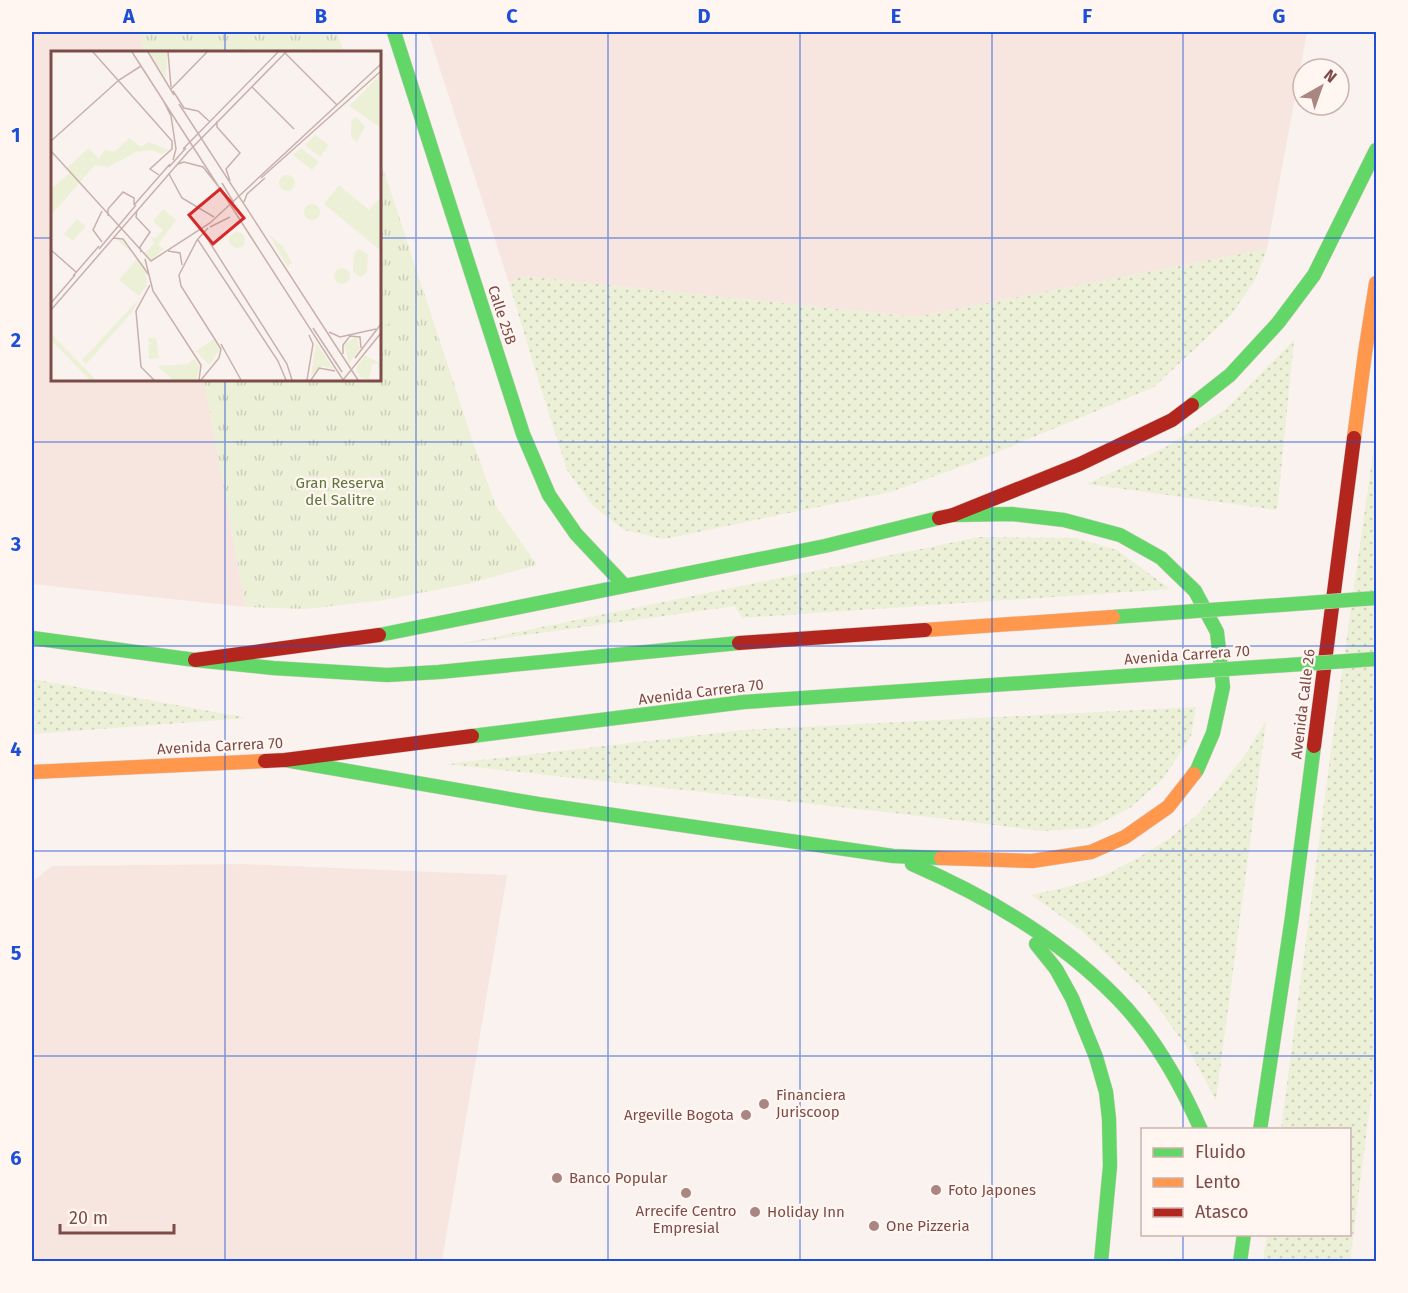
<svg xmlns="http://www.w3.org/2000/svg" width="1408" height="1293" viewBox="0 0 1408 1293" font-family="'Fira Sans',sans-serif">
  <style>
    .residential { fill: #f7e6df }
    .grass { fill: url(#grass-dots) }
    .park { fill: url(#park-tufts) }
    .pitch { fill: #ecf0d7 }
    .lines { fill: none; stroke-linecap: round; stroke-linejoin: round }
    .fast-casing { stroke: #dbcecb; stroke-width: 15 }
    .slow-casing { stroke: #dbcecb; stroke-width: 15 }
    .jam-casing { stroke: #dbcecb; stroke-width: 15 }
    .fast { stroke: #63d668; stroke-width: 14 }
    .slow { stroke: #ff974d; stroke-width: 14 }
    .jam { stroke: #b3261e; stroke-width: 14 }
    .fast-bridge-casing { stroke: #dbcecb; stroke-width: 15; stroke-linecap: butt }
    .slow-bridge-casing { stroke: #dbcecb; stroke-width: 15; stroke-linecap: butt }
    .jam-bridge-casing { stroke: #dbcecb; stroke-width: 15; stroke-linecap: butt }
    .fast-bridge { stroke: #63d668; stroke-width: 14 }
    .slow-bridge { stroke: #ff974d; stroke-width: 14 }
    .jam-bridge { stroke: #b3261e; stroke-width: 14 }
    .grid { fill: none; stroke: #1d4ed8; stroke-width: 1.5; stroke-opacity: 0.55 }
    .poi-dot { fill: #a98682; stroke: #fff6f1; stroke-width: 2 }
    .labels { text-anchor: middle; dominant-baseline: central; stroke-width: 4.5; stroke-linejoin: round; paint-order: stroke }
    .street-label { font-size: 15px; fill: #7d4c48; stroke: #fff6f1 }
    .park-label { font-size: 15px; fill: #5c7739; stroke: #fff6f1 }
    .poi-label { font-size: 15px; fill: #7d4c48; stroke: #fff6f1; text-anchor: start }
    .inset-road { fill: none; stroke: #c8b0ac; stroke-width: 1.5 }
    .view { fill: #d62828; fill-opacity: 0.15; stroke: #d62828; stroke-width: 3 }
    .inset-edge { fill: none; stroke: #7d4c48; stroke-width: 3 }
    .neatline { fill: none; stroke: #1d4ed8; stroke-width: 2 }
    .grid-label { font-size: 20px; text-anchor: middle; font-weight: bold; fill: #1d4ed8 }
  </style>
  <defs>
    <pattern id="grass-dots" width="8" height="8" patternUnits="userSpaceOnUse" patternTransform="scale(1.5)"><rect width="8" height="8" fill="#ecf0d7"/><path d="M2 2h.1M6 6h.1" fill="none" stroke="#cecfba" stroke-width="1.8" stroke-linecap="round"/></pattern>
    <pattern id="park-tufts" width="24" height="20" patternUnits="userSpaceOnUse" patternTransform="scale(1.5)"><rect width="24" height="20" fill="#ecf0d7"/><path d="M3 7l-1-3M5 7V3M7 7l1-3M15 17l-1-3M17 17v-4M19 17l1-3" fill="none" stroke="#cecfba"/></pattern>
  </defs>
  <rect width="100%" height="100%" fill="#faf2ee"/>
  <g class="residential">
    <polygon points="32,32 140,32 144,52 52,52 52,380 204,380 246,607 32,584"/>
    <polygon points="428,32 1307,32 1267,249 915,317 522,276 509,283"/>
    <polygon points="245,864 507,875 442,1261 32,1261 32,882 52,866"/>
  </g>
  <g class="grass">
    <polygon points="1267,249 1255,280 1231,315 1154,387 971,463 890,492 664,539 624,530 594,507 567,470 538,379 509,283 522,276 915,317"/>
    <polygon points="1294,340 1277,510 1087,484 1164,448 1226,409"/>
    <polygon points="1376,432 1376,1058 1350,1261 1263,1262 1267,1235 1350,1234 1350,1130 1281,1129 1334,728"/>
    <polygon points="979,537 1075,538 1117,550 1170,589 742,618 735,606 455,645"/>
    <polygon points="32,679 248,718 32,734"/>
    <polygon points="1196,707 1191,736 1163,779 1130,808 1091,828 1042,831 939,818 446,764 744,730"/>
    <polygon points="1266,721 1216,1100 1190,1052 1147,992 1082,931 1031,895 1067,887 1105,875 1138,858 1170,838 1199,813 1245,755"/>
  </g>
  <g class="park">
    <polygon points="140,32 337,32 344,52 144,52"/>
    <polygon points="380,159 472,439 496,506 537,565 467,584 384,600 306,609 246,607 204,380 380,380"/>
  </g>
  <polygon class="pitch" points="380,290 391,323 380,327"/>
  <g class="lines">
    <g class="fast-casing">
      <g id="fast">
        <polyline points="394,32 523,434 549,495 576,534 624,585"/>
        <polyline points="1192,405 1230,375 1278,323 1314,275 1376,150"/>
        <polyline points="953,515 1012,514 1064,520 1120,535 1161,558 1195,591 1217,632 1223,687 1213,733 1197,770 1194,774"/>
        <polyline points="379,635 825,546 939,518"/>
        <polyline points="32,638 195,660 273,668 387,675 439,672 739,643"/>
        <polyline points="472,736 744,702"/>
        <polyline points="285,760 538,804 893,856 941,858"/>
        <path d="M912,864C986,896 1058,938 1115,996C1152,1033 1180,1082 1201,1130"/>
        <polyline points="1036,944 1056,969 1072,998 1096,1057 1106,1092 1109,1119 1110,1166 1101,1262"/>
        <polyline points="1260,1130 1292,917 1314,746"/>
        <polyline points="1240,1262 1244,1234"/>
      </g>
    </g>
    <g class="slow-casing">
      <g id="slow">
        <polyline points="1354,438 1365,353 1376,283"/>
        <polyline points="32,772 265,761"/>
        <polyline points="941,858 1032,861 1091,852 1125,837 1168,807 1194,774"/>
      </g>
    </g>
    <g class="jam-casing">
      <g id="jam">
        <polyline points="939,518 953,515 1080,464 1172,420 1192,405"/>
        <polyline points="195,660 379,635"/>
        <polyline points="1314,746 1354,438"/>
        <polyline points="265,761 285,760 472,736"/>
      </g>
    </g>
    <use href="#fast" class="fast"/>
    <use href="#slow" class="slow"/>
    <use href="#jam" class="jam"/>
    <g class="fast-bridge-casing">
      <g id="fast-bridge">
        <polyline points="1113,617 1376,598"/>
        <polyline points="744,702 1376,659"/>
      </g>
    </g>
    <g class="slow-bridge-casing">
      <polyline id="slow-bridge" points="925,630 1113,617"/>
    </g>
    <g class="jam-bridge-casing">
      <polyline id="jam-bridge" points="739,643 925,630"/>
    </g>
    <use href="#fast-bridge" class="fast-bridge"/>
    <use href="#slow-bridge" class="slow-bridge"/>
    <use href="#jam-bridge" class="jam-bridge"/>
  </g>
  <path class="grid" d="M225,32V52M416,32V1262M608,32V1262M800,32V1262M992,32V1262M1183,32V1130M32,238H52M380,238H1376M225,380V1262M32,442H1376M32,646H1376M32,851H1376M32,1056H1376M1183,1234V1262"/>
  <g class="poi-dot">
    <circle cx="764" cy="1104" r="6"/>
    <circle cx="746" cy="1115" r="6"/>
    <circle cx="557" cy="1178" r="6"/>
    <circle cx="936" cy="1190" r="6"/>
    <circle cx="686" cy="1193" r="6"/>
    <circle cx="755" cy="1212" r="6"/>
    <circle cx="874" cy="1226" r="6"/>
  </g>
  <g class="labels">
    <g class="street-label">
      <text transform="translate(502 315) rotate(72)">Calle 25B</text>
      <text transform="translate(1187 655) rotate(-4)">Avenida Carrera 70</text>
      <text transform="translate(701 692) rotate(-7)">Avenida Carrera 70</text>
      <text transform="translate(1303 704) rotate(-83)">Avenida Calle 26</text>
      <text transform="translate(220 746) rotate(-3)">Avenida Carrera 70</text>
    </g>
    <g class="park-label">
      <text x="340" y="483">Gran Reserva<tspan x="340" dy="17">del Salitre</tspan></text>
    </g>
    <g class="poi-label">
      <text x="776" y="1095">Financiera<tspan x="776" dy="17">Juriscoop</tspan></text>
      <text x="734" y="1115" text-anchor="end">Argeville Bogota</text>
      <text x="569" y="1178">Banco Popular</text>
      <text x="948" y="1190">Foto Japones</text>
      <text x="686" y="1211" text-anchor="middle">Arrecife Centro<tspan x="686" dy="17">Empresial</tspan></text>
      <text x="767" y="1212">Holiday Inn</text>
      <text x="886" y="1226">One Pizzeria</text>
    </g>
  </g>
  <g transform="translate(51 51)">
    <rect width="330" height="330" fill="#faf2ee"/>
    <path d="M264,84L278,94L269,106L254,94ZM250,97L268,111L261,119L242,104ZM178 189a8 8 0 1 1 16 0a8 8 0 1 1-16 0ZM305,285L309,297L298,312L293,294ZM265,292L283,318L272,315L260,325ZM314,304L330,313L323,325L328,317L326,312L321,313L318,329L309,326L305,317Z" fill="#ecf0d7"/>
    <path d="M98,1H116L115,27ZM89,247L81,261L35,313L31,309ZM0,283L45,329H39L0,289Z" fill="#ecf0d7"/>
    <path d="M78,87L90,96L97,91L118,99L111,103L100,99L85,101L57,116L44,114L0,164V138L20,121L16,117L38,97L48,108L53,99L64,101ZM288,134L318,159L330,146V200L273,153ZM112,158L125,169L107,194L113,198L100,209L93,203L103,192L99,185L103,188L112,179L102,170ZM26,168L35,175L22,190L13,183ZM65,188L71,189L92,213L95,219L96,234L88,245L68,229L87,207ZM163,288L169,298L158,314L145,300ZM143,308L149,315L145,329H122L106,315L136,313Z" fill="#ecf0d7"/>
    <path d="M330,23V77L298,55ZM218,183L232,196L241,212L236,215Z" fill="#ecf0d7"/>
    <path d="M305,66L314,75L306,91L300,86V70ZM228 132a8 8 0 1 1 16 0a8 8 0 1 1-16 0ZM253 161a8 8 0 1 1 16 0a8 8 0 1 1-16 0ZM308,198L317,203L316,221L310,226L302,221L303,202ZM283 225a8 8 0 1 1 16 0a8 8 0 1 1-16 0ZM97,287H105L108,307L98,308L97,293L102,292H98Z" fill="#ecf0d7"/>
    <path class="inset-road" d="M42,1L121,90V98L99,118L108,124M81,1L292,329L330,282M97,1L123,44M117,1L120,36M233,1L286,54M201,36L243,78M120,38L156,1M122,40L133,57L147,60L158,70M111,47L120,65L125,98L122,109M128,53L307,329M166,70V76L189,102L175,118L179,130M0,90L68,29L90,15M132,98L227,1M0,100L100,210L159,172L330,13M127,113L133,111L152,116L171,140M118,116L135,97M118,123L131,147L163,166M210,127L330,20M171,132L183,152M193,151L196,143L214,127M83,154L119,113M86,159L85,166L99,181L89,196L90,201M51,160L42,179L51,191M57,165V158L72,141L83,147V154M159,176L179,166M152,181L236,313L241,329M62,187L72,188L98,224M147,189L227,310L235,329M48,198L85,154M0,199L25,221M117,200L129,202L131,214M94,208L102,240L150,314L148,329M22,225L48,195M99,234L85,260L90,316L103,329M0,252L24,224M0,259L137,101L235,1M262,277L291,321M278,281L289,286L325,278M170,293L190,329M292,303V294L299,285L309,286L310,297M304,307L330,273M150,329L168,307L170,298L130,235L128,224L146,189L157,177M256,329L262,293L258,284M260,329L268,317L284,320"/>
    <path class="view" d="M169,138L193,167L162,193L138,164Z"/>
    <rect width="330" height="330" class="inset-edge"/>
  </g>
  <rect width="1408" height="1293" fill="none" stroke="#fff6f1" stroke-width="66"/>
  <rect x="1141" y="1128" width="210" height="108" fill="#fff6f1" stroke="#cbb2ad" stroke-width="1.5"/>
  <rect x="1153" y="1148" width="30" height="9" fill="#63d668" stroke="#cbb2ad" stroke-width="1.5"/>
  <text x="1195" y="1158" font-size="18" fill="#7d4c48">Fluido</text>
  <rect x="1153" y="1178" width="30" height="9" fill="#ff974d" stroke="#cbb2ad" stroke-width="1.5"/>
  <text x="1195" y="1188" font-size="18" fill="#7d4c48">Lento</text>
  <rect x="1153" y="1208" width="30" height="9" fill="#b3261e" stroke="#cbb2ad" stroke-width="1.5"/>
  <text x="1195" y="1218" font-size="18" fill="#7d4c48">Atasco</text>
  <g transform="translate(1321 87) rotate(40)"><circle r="28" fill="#fff6f1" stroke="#cbb2ad" stroke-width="1.5"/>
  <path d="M0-4.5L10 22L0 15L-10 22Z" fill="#a98682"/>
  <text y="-9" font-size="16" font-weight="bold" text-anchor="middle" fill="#7d4c48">N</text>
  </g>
  <path d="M60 1224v9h114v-9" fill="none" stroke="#7d4c48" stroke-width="3"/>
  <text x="69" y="1224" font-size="18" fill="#7d4c48" stroke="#fff6f1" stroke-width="4.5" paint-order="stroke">20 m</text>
  <rect x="33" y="33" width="1342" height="1227" class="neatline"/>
  <g class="grid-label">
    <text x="129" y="23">A</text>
    <text x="321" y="23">B</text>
    <text x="512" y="23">C</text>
    <text x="704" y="23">D</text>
    <text x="896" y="23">E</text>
    <text x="1087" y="23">F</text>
    <text x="1279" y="23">G</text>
    <text x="16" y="142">1</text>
    <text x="16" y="347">2</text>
    <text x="16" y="551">3</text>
    <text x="16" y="756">4</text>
    <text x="16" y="960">5</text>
    <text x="16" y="1165">6</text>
  </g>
</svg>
